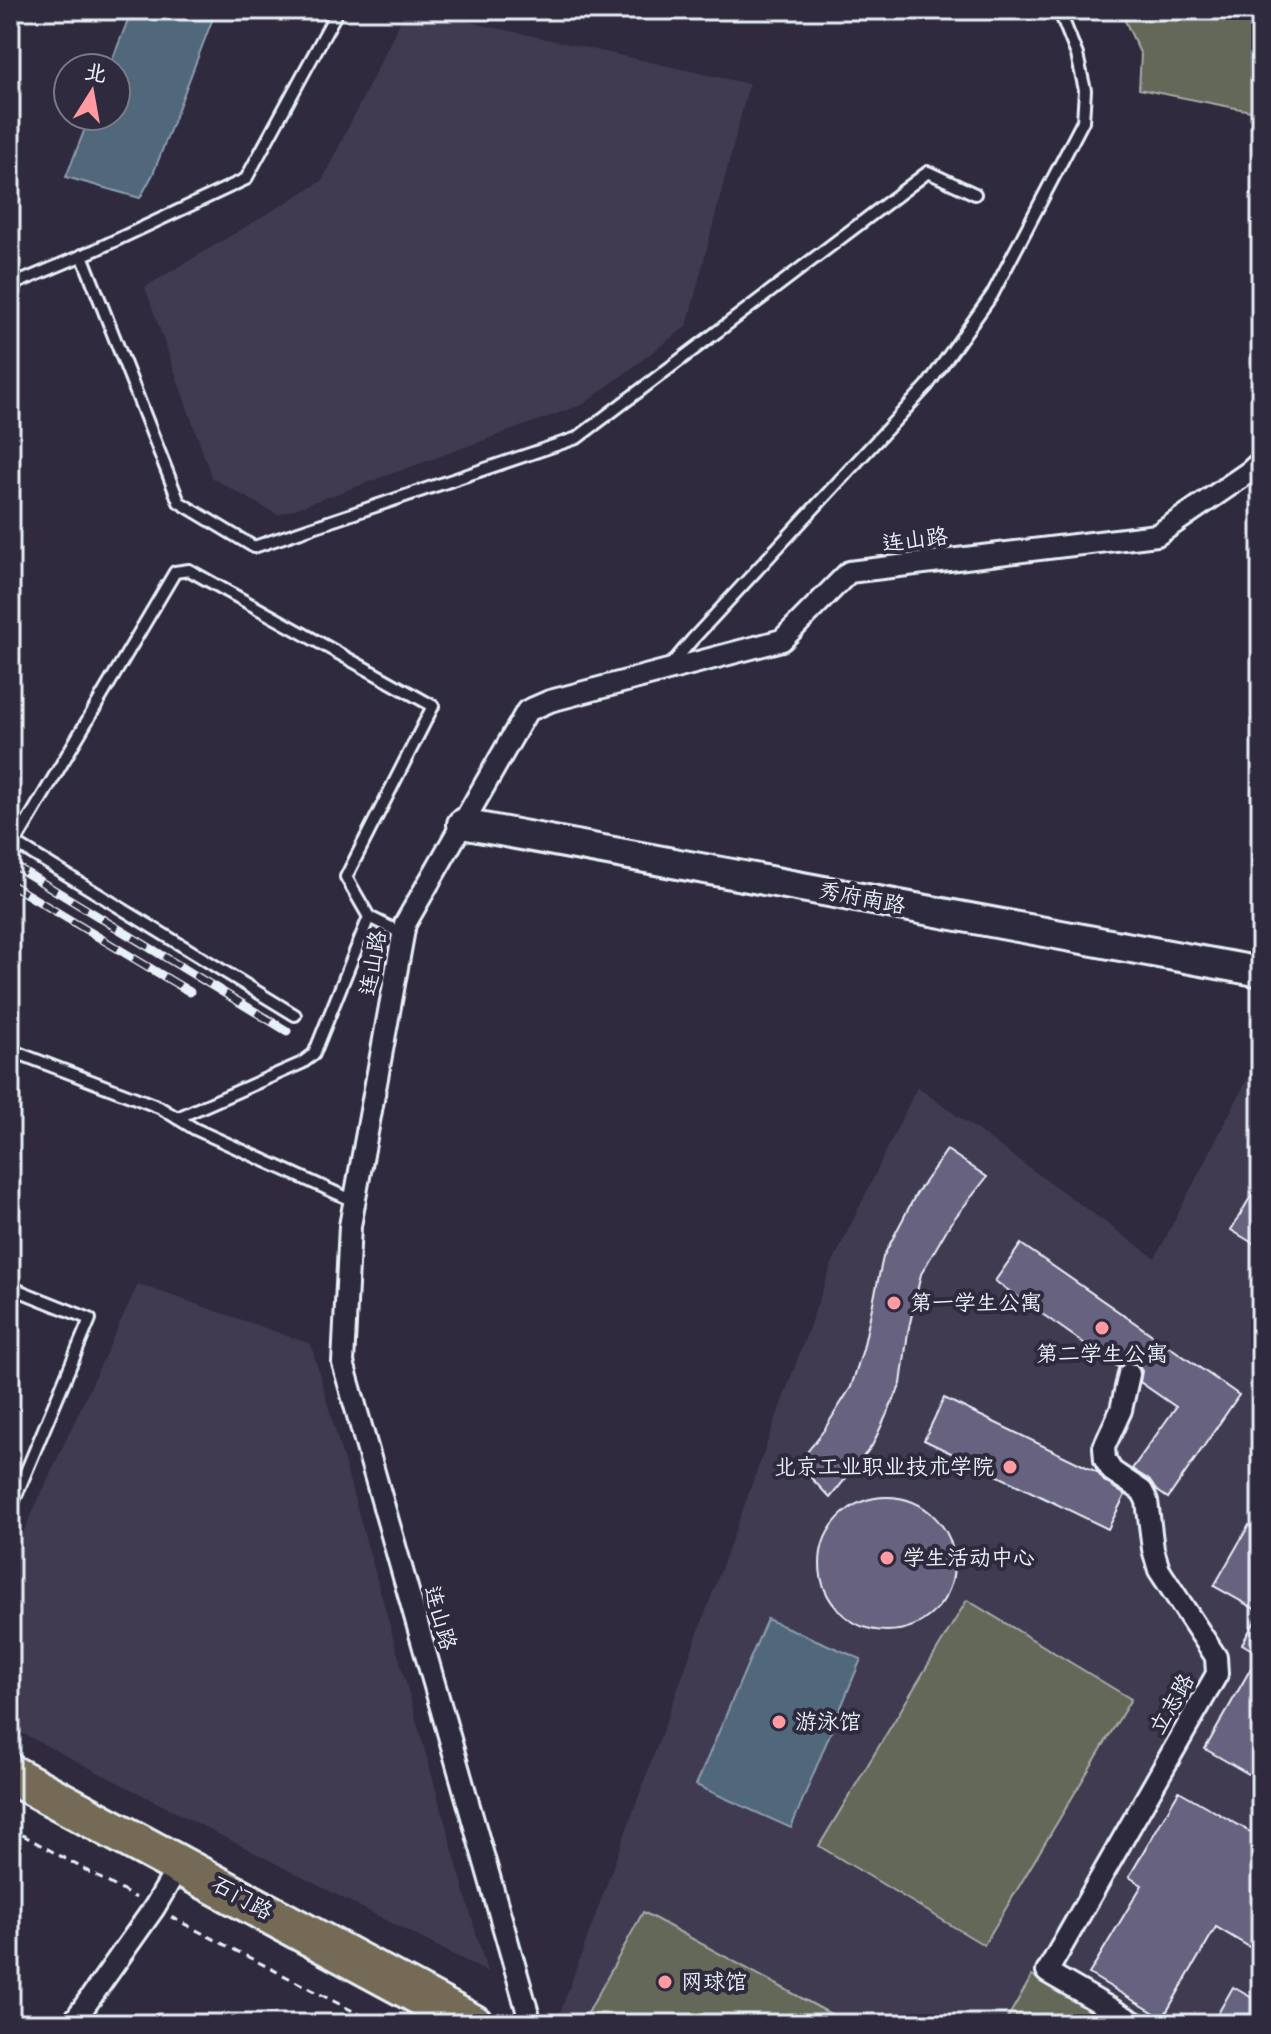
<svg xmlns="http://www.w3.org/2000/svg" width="1271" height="2034" viewBox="0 0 1271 2034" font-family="Pangolin,'LXGW WenKai TC',sans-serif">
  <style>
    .built { fill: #403b51 }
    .green { fill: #646759; stroke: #a6aca8; stroke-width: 2 }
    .water { fill: #51677c; stroke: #8d9eae; stroke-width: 2 }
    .building { fill: #666280; stroke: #e8f1f8; stroke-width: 2 }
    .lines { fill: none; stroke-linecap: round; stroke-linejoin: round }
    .lane-casing { stroke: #e8f1f8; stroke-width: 16 }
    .street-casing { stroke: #e8f1f8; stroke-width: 26 }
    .secondary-casing { stroke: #e8f1f8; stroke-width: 34 }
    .highway-casing { stroke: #e8f1f8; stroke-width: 44 }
    .path { stroke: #e8f1f8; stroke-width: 3; stroke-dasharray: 8 6; stroke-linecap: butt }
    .lane { stroke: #2f2a3d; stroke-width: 10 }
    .street { stroke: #2f2a3d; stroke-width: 20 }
    .secondary { stroke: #2f2a3d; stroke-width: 28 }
    .highway { stroke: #746b55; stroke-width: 38 }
    .rail-casing { stroke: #e8f1f8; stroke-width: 9 }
    .rail { stroke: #2f2a3d; stroke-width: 6; stroke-dasharray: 18; stroke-linecap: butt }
    .poi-dot { fill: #ff9aa2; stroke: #2f2a3d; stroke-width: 3 }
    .labels { text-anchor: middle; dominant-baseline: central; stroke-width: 8; stroke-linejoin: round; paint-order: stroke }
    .street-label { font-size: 22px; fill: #e8f1f8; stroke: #2f2a3d }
    .poi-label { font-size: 22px; fill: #e8f1f8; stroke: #2f2a3d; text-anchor: start }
  </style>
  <rect width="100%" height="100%" fill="#2f2a3d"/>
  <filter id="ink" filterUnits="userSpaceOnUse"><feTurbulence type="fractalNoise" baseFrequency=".0125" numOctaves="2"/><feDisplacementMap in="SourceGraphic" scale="16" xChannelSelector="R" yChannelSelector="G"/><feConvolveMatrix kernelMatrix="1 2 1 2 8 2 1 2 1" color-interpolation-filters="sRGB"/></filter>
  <g filter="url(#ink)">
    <g class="built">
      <polygon points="406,10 415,10 749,84 687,326 584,404 278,515 212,478 145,287 322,181"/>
      <polygon points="1261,1053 1261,2024 556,2024 832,1264 917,1087 1155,1258"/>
      <polygon points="138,1284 311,1344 487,1972 10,1727 10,1561"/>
    </g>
    <g class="green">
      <polygon points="1120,10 1261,10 1261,113 1139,89 1141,55"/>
      <polygon points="967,1600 1131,1699 984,1945 819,1846"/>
      <polygon points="643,1912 840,2019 837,2024 582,2024"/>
      <polygon points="1032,1976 1117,2024 1004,2024"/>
    </g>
    <g class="water">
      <polygon points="132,10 216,10 153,174 140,198 66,177 90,116 116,116 116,68 109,68"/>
      <polygon points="767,1619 861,1659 791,1828 696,1785"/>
    </g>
    <g class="building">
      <polygon points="947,1150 987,1177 950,1224 921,1274 908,1332 901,1384 872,1446 830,1498 798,1464 824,1430 851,1387 863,1349 883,1257 916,1194"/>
      <polygon points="1261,1179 1261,1248 1231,1230"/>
      <polygon points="1021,1244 1239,1395 1168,1498 1156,1490 1149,1480 1132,1469 1176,1407 1140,1382 1142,1371 1137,1364 1126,1361 1118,1367 995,1281"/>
      <polygon points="944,1398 1097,1472 1104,1481 1125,1495 1108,1529 924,1440"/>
      <circle cx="887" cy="1564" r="67"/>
      <polygon points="1249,1525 1261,1532 1261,1781 1205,1749 1259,1654 1242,1644 1260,1612 1214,1586"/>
      <polygon points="1179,1791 1261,1838 1261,1954 1216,1927 1163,2018 1089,1974 1142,1885 1129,1877"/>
      <polygon points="1233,1987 1261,2003 1261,2024 1212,2024"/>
    </g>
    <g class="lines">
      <g class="lane-casing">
        <g id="lane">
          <polyline points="82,255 179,502 254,547 577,438 928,172 975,194"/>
          <polyline points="10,286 95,250 246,179 338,10"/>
          <polyline points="670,666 692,640 927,386 992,295 1083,121 1085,90 1077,55 1059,10"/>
          <polyline points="369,917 403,934"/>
          <polyline points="10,1050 159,1107 195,1129 354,1201"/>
          <polyline points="177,1118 302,1063 314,1054 369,917 346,877 433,706 189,570 175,572 15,843 295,1015"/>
          <polyline points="10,1287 90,1319 10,1510"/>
        </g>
      </g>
      <g class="street-casing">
        <g id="street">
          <polyline points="1129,1374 1121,1410 1104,1447 1105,1460 1112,1471 1142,1491 1147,1501 1153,1549 1159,1570 1216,1657 1217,1674 1047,1972 1137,2024"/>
          <polyline points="72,2024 154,1908 180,1864"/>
          <polyline points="531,2024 343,1363 350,1226 405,924 527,711 550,701 782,640 849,572 1157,535 1249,472 1261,461"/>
        </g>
      </g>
      <g class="secondary-casing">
        <polyline id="secondary" points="462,824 1261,972"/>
      </g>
      <g class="highway-casing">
        <polyline id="highway" points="10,1774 473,2024"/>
      </g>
      <g class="path">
        <polyline points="10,1828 136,1898"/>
        <polyline points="171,1917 378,2024"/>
      </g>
      <use href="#lane" class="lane"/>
      <use href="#street" class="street"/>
      <use href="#secondary" class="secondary"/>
      <use href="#highway" class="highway"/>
      <g class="rail-casing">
        <g id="rail">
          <polyline points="10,863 287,1031"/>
          <polyline points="10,884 190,992"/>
        </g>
      </g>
      <use href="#rail" class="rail"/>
    </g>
  </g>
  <g class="poi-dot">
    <circle cx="894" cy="1303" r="8"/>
    <circle cx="1102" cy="1328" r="8"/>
    <circle cx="1010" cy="1467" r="8"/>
    <circle cx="887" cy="1558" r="8"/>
    <circle cx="779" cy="1722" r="8"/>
    <circle cx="665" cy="1982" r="8"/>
  </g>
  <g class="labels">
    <g class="street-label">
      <text transform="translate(915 540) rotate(-7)">连山路</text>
      <text transform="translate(862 898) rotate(11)">秀府南路</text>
      <text transform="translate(373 963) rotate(-80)">连山路</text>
      <text transform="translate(440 1618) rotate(74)">连山路</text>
      <text transform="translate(1172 1704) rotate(-60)">立志路</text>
      <text transform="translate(242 1898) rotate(29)">石门路</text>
    </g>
    <g class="poi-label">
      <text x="910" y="1303">第一学生公寓</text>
      <text x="1102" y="1354" text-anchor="middle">第二学生公寓</text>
      <text x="994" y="1467" text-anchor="end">北京工业职业技术学院</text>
      <text x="903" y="1558">学生活动中心</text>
      <text x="795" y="1722">游泳馆</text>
      <text x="681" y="1982">网球馆</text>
    </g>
  </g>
  <rect width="1271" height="2034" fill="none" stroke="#2f2a3d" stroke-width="40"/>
  <rect x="20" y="20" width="1231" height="1994" fill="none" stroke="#e8f1f8" stroke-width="3" filter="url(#ink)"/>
  <g transform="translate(92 92) rotate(11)"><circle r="38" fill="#2f2a3d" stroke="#797a88" stroke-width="2"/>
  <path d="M0-6L14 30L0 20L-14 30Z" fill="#ff9aa2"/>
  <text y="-12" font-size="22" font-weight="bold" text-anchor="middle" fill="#e8f1f8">北</text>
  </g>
</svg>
